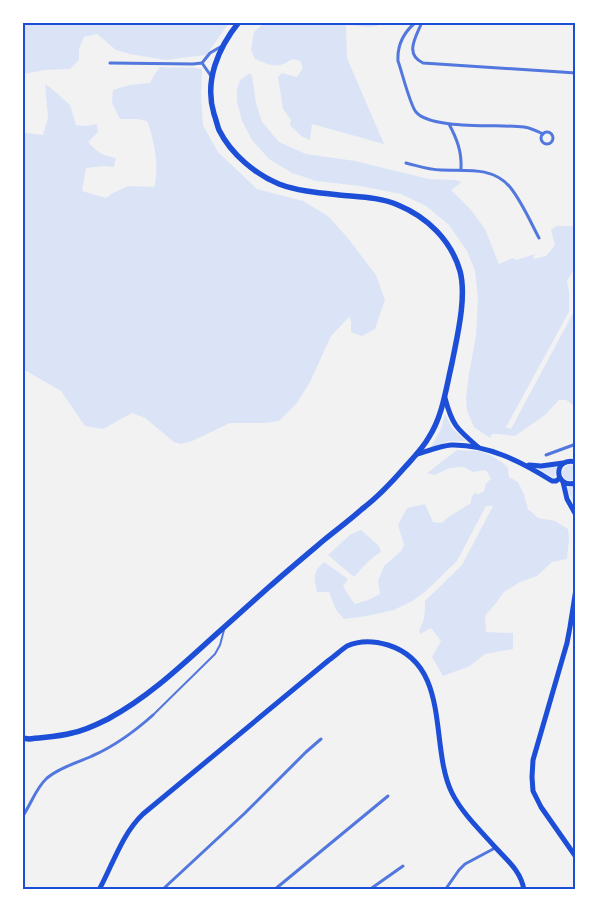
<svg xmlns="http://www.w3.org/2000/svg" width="598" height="912" viewBox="0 0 598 912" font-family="'Asap Condensed',sans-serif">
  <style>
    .green { fill: #dbe4f7 }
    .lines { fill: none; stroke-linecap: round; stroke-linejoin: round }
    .service { stroke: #5277de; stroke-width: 2 }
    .minor { stroke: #5277de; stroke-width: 3 }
    .secondary { stroke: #1d4ed8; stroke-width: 5 }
    .trunk { stroke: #1d4ed8; stroke-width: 5.5 }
    .neatline { fill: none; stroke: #1d4ed8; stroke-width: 2 }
  </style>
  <rect width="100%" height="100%" fill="#f2f2f2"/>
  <g class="green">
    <polygon points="22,23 23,22 229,23 206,55 165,60 130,54 116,50 97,34 84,37 79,49 79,60 70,69 45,70 23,74"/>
    <path d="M264,23H378V26L368,27L346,25L347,58L384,144L312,124L310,140L301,136L290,125L291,120L283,109L278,77L282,73L297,77L303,68L300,61L292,59C276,70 271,65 255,59L251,50L254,32Z"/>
    <path d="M160,67C174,69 189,66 202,69L201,97L203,125L218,152L257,189L303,201L328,216L347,237L376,275L385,300L375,329L362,336L351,332V321L349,317L331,336L310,382L297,403L279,421L265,423H230L192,441L181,444L174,442L145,418L132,413L103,429L85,426L61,391L23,369V131L25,133L43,135L48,118L45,84L51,88L70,105L76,125L86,126L97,124L98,132L88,142C98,153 102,155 116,158L114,167L104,166L86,168L82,191L106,198L113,193L128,186L154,187C160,168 154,139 147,121L137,119H120L112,103L113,90L129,85L150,83L154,75Z"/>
    <polygon points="250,73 252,76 256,103 262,122 279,142 306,154 355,161 429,179 455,180 462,182 451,190 471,210 485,229 499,264 513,258 516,260 535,254 533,259 546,256 555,245 551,230 556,226 575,226 575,267 567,281 569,292 569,312 506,427 511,429 573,313 575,312 576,318 575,406 566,400 559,400 545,415 515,436 499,434 492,434 490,438 474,427 467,411 466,399 469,374 476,335 478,299 475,271 467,251 449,225 426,206 401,194 360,186 316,181 292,173 269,159 252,140 242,121 237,102 237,89 240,80"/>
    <polygon points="445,414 452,428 466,441 450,441 430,448 441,429"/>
    <path d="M457,450L480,451L490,455L503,463L508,468L509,477L518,482L524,494L528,509L538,518L555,521L568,529L569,539L567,559L552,562L537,576L520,582L504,592L496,603L485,616L486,632L513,633V649L485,654L470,666L443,676L432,657L441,641L431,628L420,634L419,630C425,620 425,613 425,601L462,565L493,506H486L457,561L426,591L414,600L394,610L367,616L344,619L336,610L329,592H317C314,578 312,572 324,562L348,579L343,586L349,596L355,604L368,600L380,594L378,581L384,566L401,551L404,545L398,525L407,508L425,504L433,522L442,523L447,518L471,503V499L474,493L479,494L484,491L486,483L491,479L486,470L473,472L464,467H460L450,468L434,475L427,473Z"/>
    <path d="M570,464L575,466V479C569,483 562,479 562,472L565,467Z"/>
    <polygon points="557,465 554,478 537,468"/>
    <polygon points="575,486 575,502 573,502 566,487"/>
    <path d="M361,530L379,546L381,552C370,558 362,568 354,577L328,555L351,534Z"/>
  </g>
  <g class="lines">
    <polyline class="service" points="153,715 215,654 220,645 224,630"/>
    <g class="minor">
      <path d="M416,22C404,32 397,45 398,61C402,72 410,105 416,112C431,130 500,124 524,127C531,128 537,131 543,134"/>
      <path d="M422,22C416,37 404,54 423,63L576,73"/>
      <polyline points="110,63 193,64 202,63"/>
      <polyline points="211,76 202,63 210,53 222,46"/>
      <path d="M449,124C457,139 462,152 461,169"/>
      <circle cx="547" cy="138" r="6"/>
      <path d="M406,163C418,166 429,170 441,170C465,171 492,166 510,187C522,202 530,221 539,238"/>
      <polyline points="546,455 576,444"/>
      <path d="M22,817C31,805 35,789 47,778C60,767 77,763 92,756C115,746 134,732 153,715"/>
      <polyline points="162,890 245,813 306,752 321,739"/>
      <polyline points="274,890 388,796"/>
      <polyline points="369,890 403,866"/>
      <polyline points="445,890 459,870 465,864 495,848"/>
    </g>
    <g class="secondary">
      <path d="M445,398C452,425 457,429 478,447"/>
      <path d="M417,454C428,451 440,446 451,445C487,444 522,462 552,481H556L560,478"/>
      <path d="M576,462C553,456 553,489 576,483"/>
      <polyline points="529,465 541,466 563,463"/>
      <polyline points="563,482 567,499 576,515"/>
      <polyline points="576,589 570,627 567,643 533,760 532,777 533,791 541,807 576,857"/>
      <path d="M99,890C113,864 122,834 143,814L329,660C335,656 341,650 347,646C360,640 375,641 388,645C452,665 429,747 452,793C462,813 480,830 495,847C507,860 521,871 524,890"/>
    </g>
    <path class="trunk" d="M22,738L29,739C43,737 58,737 72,733C83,731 98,724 108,719C147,698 179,668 212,638C231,621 250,604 269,587C287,571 305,556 324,540C336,530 350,520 362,509C378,497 392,482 405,467C414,457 423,448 429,437C443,415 446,388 452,363C457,337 467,297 460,271C451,240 427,217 398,205C380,197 359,197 339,195C320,193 297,191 279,184C255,174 231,154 219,130C217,125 216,119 214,114C204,81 218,48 239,22"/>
  </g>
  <rect width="598" height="912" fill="none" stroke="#ffffff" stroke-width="48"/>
  <rect x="24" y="24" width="550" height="864" class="neatline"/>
</svg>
